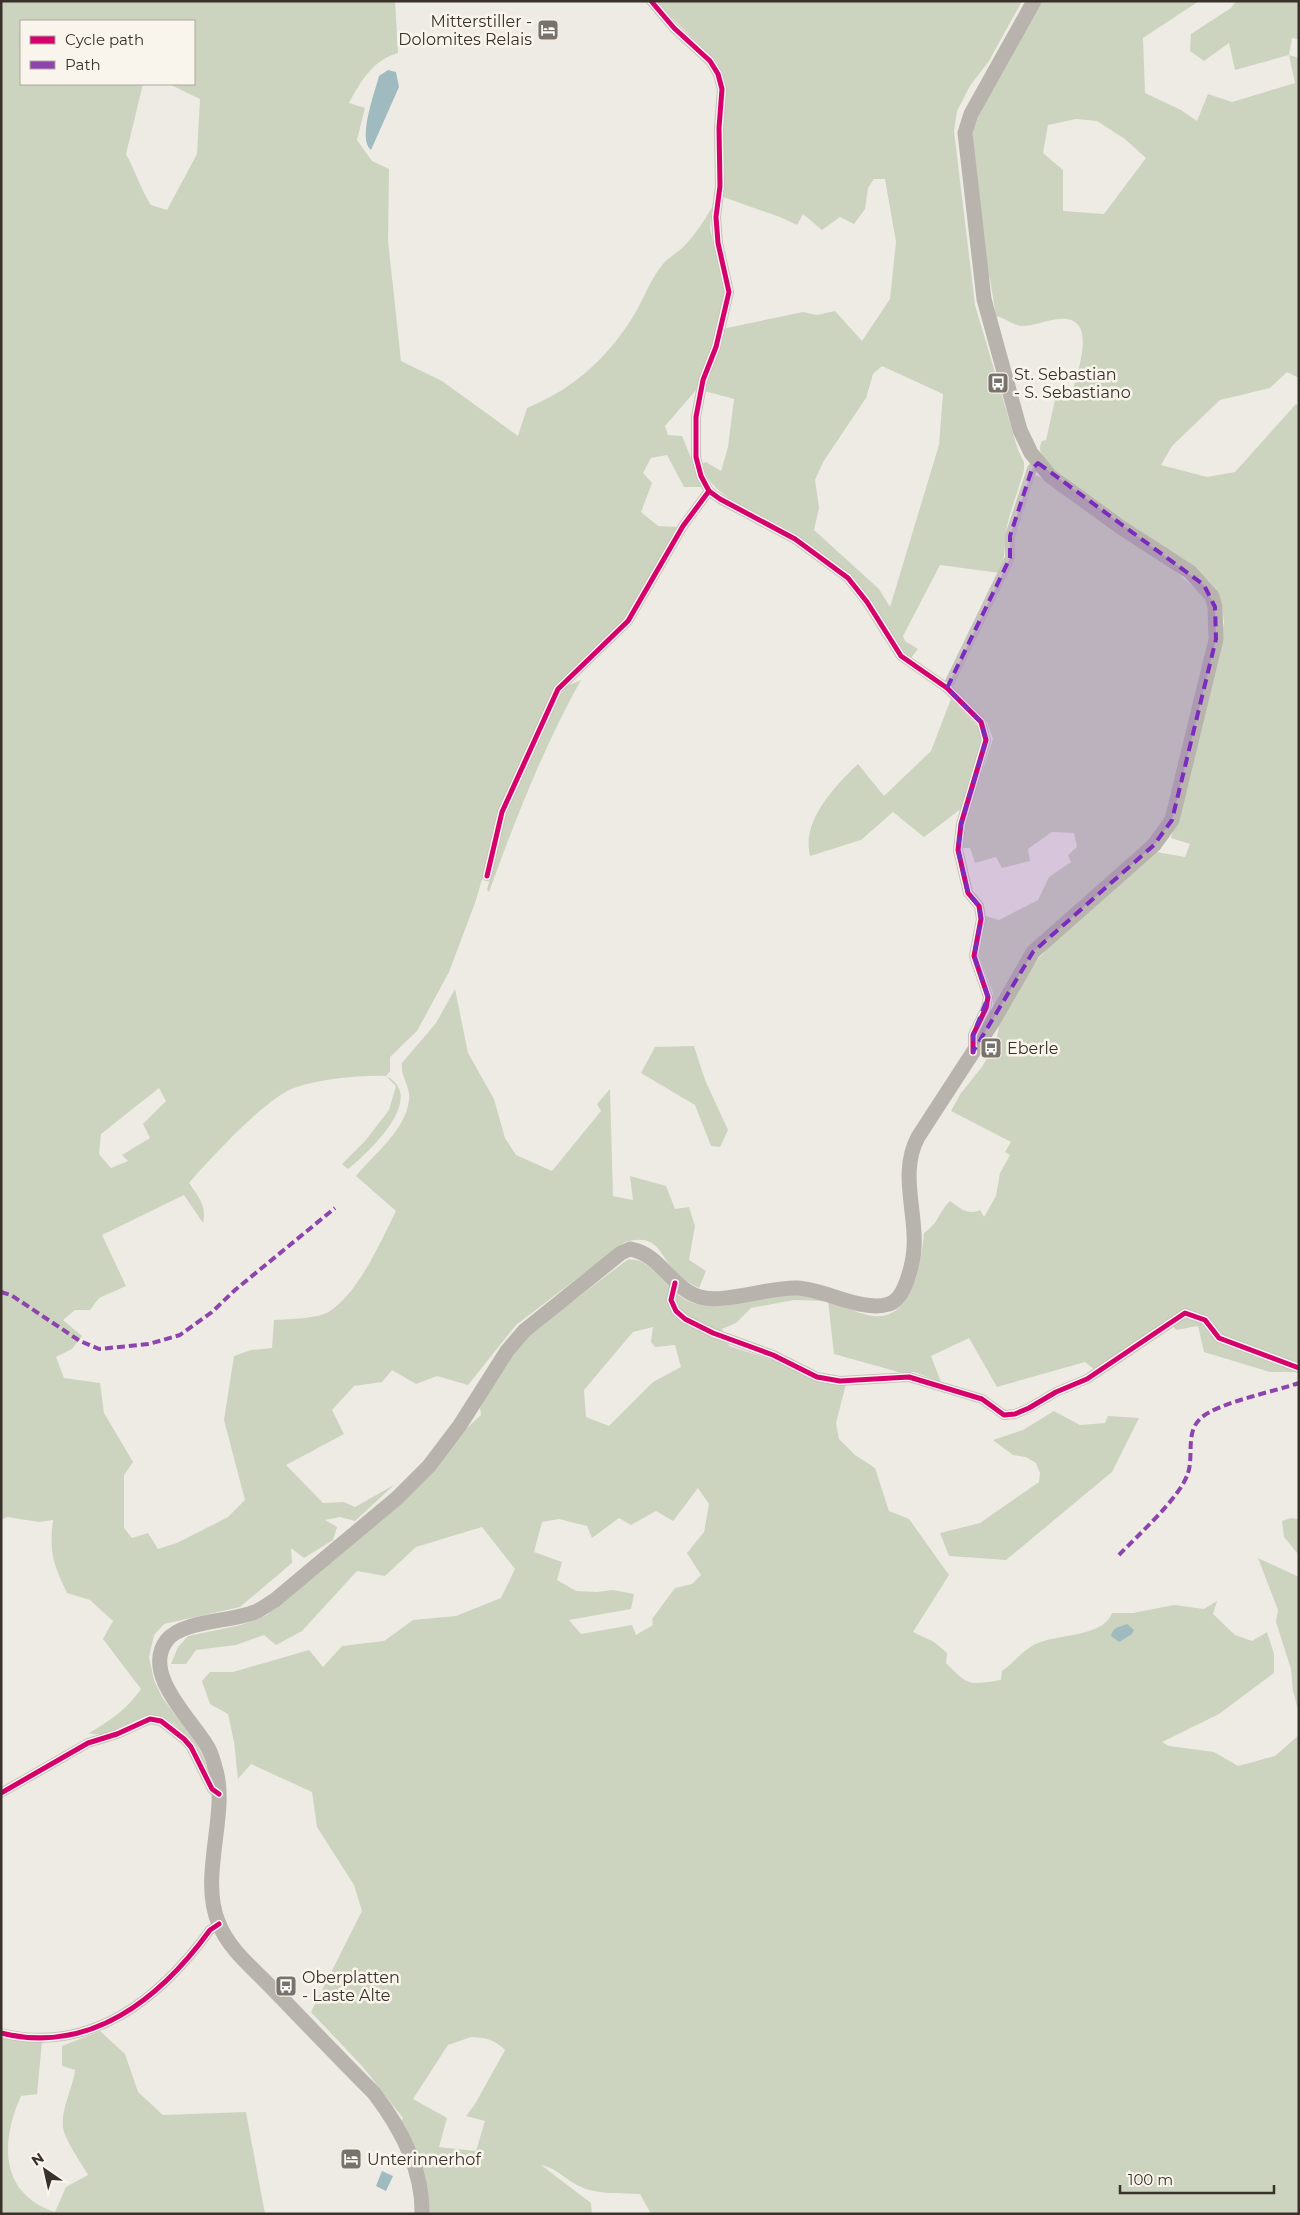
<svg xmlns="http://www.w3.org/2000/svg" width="1300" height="2215" viewBox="0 0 1300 2215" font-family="Montserrat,sans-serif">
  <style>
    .green { fill: #ccd4bf; fill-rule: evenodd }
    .water { fill: #a0bbbf }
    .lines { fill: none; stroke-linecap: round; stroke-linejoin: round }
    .minor { stroke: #c7c3bd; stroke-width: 10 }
    .secondary { stroke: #b8b3ad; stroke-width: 15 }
    .quiet { stroke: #8e44ad; stroke-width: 4; stroke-dasharray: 8 4; stroke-linecap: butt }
    .cycleway-casing { stroke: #faf5ec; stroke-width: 8 }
    .cycleway { stroke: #d6006c; stroke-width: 5 }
    .marked { fill: #7b2cbf; fill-opacity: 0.2; stroke: #7b2cbf; stroke-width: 4; stroke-dasharray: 10 6; stroke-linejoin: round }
    .labels { text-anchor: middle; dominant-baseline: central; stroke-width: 5; stroke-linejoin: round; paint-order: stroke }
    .poi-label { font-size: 16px; fill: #39312a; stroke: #faf5ec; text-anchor: start }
  </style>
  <rect width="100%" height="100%" fill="#eeebe4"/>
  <g class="green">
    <path d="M1,1H395L398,53C373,60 361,81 349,103L365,108L357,140L372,161L389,169L388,240L401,361L442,381L518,436L527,408C576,388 612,354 638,308C646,293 652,277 663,264C669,257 679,252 686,244C696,233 705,220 712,207L710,228L725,296L717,330L803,312L817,315L835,311L862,341L890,299L896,242L885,179H874L868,188L865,209L854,224L840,217L822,230L803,214L797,225L780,217L723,197V124L726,86L717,62L655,1H1022L989,61L970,86L957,111L954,131L975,305L1018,450L1024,462V470C1019,489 1011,508 1007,526C1004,542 1006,557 1000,573L940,565L903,636L905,641L918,649L910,659L903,653L873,605L804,540C779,520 724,505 708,478C705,474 704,468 703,463L706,462L721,471L728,447L734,399L697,389L665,426L668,435L682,436L703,487H684L667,455L651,458L643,473L652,483L641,512L658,526L678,527L623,620L555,688L487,863L475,903L449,972L417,1031L390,1057V1071L386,1076C428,1097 369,1152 348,1169L342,1164L365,1141L389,1110L396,1086L386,1076C359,1075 320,1079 294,1088C267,1097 209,1160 189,1183C198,1196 207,1206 203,1223L184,1195L102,1235L126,1286L99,1298L90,1310H75L63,1320L82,1336L72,1349L56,1357L64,1378L100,1383L104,1413L133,1462L124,1475V1528L132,1538L148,1533L158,1549L177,1543L228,1517L245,1500L224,1420L234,1356L251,1350L272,1348L274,1320C289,1319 318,1319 330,1311C359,1292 381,1241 396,1211L356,1176C373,1155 406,1130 409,1100C411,1086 400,1077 402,1063L436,1023L455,989L468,1053L494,1099L505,1138L516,1155L552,1171L601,1111L597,1104L610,1089L613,1196L633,1200L630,1176L666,1186L675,1209L689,1207L695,1226L689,1260L706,1271L699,1288C692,1284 684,1281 679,1275C658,1257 661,1232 625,1242L516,1325L468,1385L437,1376L416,1384L392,1370L382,1382L354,1386L332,1410L344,1434L286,1465L323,1503L344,1502L355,1507L394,1485L355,1521L340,1517L325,1520L337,1527L333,1540L304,1558L291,1548L292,1563L240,1607L164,1624L154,1635L149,1657L154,1680L162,1697L196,1743L203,1755L210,1779C197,1755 180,1711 146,1716C140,1717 134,1722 129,1724C115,1732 105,1737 89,1733C111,1720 127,1709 141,1689L103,1639L113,1621L90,1600L67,1593C53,1563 49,1553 53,1520L39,1522L7,1517L1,1520ZM21,21H194V84H169L200,99L197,154L167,210L151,205C140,188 136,172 126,154L143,84H21ZM882,366L943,394L939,445L890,607L879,589L814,530L819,508L815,480L823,462L866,398L873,374ZM159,1088L166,1101L143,1124L150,1138L122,1155L128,1161L111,1168L99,1154L101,1134Z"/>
    <path d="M1042,1H1199L1143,38L1145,93L1181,110L1197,121L1208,94L1232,102L1295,83L1289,55L1235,70L1229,43L1204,61L1190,51L1191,34L1231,8L1236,1H1299V39L1292,38L1289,55L1299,58V378L1287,372L1270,388L1220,400L1172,446L1161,465L1207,477L1235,472L1296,404L1299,406V1370L1296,1372H1270L1204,1352L1198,1326L1176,1330L1168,1320L1095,1370L1085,1362L997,1387L969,1338L931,1356L941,1382L914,1372L902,1373L834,1354L828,1301L794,1300L751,1308L736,1323L722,1329L729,1346L846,1384L836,1423L839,1439L855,1455L875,1468L889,1511L909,1519L949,1575L913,1632L934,1642L947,1653L946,1663C969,1686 968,1685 1001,1680L1002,1671C1012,1664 1019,1655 1029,1648C1050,1632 1102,1640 1112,1613H1133L1174,1605L1204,1609L1217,1601L1213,1614L1235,1635L1252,1641L1267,1632L1274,1654V1673L1219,1714L1162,1742L1169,1746L1214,1752L1238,1766L1275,1756L1299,1735V2214H651L640,2194C620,2193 598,2195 579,2186C563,2178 560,2170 541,2165L591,2203L592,2214H428L401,2121L403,2118L363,2067L311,2012L362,1911L354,1885L317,1827L312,1792L251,1764L238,1779L234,1742L228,1714L210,1704L202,1681L210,1672H233L309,1650L323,1667L342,1646L384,1641L413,1620L456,1616L501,1598L515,1569L482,1527L416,1547L385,1576L357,1571L302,1631L276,1645L264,1635L236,1645L196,1650L186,1664H171L178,1647L188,1636L241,1625L267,1615L430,1473L467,1428L481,1415L480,1408L488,1391L509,1358L527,1336L627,1260C653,1255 665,1294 693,1303C725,1313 761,1295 795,1295C821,1295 843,1309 868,1315C912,1326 921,1263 924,1233C940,1222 937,1214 950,1201C960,1208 968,1216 980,1210L984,1217L996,1196L1000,1173L1010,1155L1005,1152L1011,1142L951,1111L961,1093L982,1067L996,1043L999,1026L1007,1008L1023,980L1039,958L1056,940L1156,852L1185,857L1190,844L1171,838L1212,681L1224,623L1222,604L1216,589L1205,577L1062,477C1053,468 1034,455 1042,441L1046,440L1058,387L1073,390C1077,373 1096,323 1067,319C1053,317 1036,326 1021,326C1013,325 1005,318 996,316L990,279L984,264L972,139C981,93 1020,44 1042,1ZM1076,119L1097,121L1125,139L1146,158L1104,214L1063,211V170L1043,153L1048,125ZM653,1327L651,1342L655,1347L675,1345L681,1367L653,1382L609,1426L586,1417L584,1390L633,1332ZM698,1488L709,1504L704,1532L687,1553L701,1575L692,1584L675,1588L652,1619L653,1625L636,1635L632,1625L581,1634L569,1620L631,1609L634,1594L613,1590L597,1592L576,1591L557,1580L562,1562L534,1552L542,1522L559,1519L587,1526L592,1538L619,1518L631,1525L656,1511L673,1521ZM471,2037C485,2037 495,2040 505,2050L475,2104L466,2116L485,2121L476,2151L439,2147L447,2118L413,2099L448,2045Z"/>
    <polygon points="1037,475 1170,566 1206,598 1212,622 1169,813 1155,836 1030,947 1022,956 993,1006 993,993 979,955 986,916 999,920 1038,900 1049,877 1071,862 1068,855 1077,847 1074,833 1052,832 1028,849 1030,861 1002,868 996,857 975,863 970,848 962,848 964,825 993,739 987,722 952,687 987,610 1033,478"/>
    <path d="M581,680C544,746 515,820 489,892L487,890L505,816L554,704L567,686Z"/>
    <path d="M951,699L979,728L982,741L962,808L924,837L893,812L861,840L810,856C801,821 835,786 858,764L884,796L931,751Z"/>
    <polygon points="694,1046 705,1080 728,1130 720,1147 711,1146 695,1105 641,1073 655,1047"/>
    <polygon points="1054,1411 1080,1425 1105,1423 1108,1416 1139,1418 1112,1472 1006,1560 949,1556 940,1533 980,1523 1039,1482 1040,1473 1036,1463 1026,1457 1013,1455 993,1440 1023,1430"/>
    <polygon points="1291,1518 1299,1519 1299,1555 1284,1537 1282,1521"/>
    <polygon points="1258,1558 1299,1577 1299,1713 1293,1691 1291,1669 1276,1622 1278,1610"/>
    <path d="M100,2031L125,2054L138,2092L163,2115L246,2112L265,2214H1V2036L23,2042H42L37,2094L21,2096C0,2143 0,2194 55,2212L66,2187L88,2175C82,2164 64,2139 63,2127C61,2108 73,2088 75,2070L62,2066V2046Z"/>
  </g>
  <g class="water">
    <path d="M388,70L396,72L399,87L371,150C357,139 375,92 379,76Z"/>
    <path d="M1127,1624L1134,1630L1132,1634L1119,1642L1111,1636C1113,1627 1119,1627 1127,1624Z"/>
    <polygon points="382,2171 393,2176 386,2191 376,2186"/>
  </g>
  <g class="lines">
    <g class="minor">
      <polyline points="651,1 674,28 710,61 718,74 722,89 719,128 720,186 716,217 718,243 729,292 716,347 703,380 696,417 696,457 701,476 709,491 720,499 795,539 848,578 867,602 901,656 947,688 981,722 986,740 961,824 958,850 968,893 979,906 981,919 974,956 988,997 986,1008 973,1035 973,1050"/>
      <polyline points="947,688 1010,558 1010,536 1032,469 1038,463"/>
      <polyline points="487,876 502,812 558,689 628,621 683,526 709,491"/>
      <polyline points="675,1283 671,1300 676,1311 685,1319 713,1333 773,1355 817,1377 840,1381 909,1377 982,1399 1004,1415 1015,1414 1029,1408 1056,1392 1087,1379 1185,1313 1205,1320 1219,1338 1299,1368"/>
      <polyline points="1,1793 88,1743 117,1734 150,1719 161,1721 184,1739 191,1747 212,1789 219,1794"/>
      <path d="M1,2033C90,2055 160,1999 210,1930L219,1924"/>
    </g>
    <path class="secondary" d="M422,2214C423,2170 400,2127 374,2093C338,2057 302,2019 266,1982C249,1965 228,1947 219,1924C198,1877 230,1812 215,1767C213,1760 211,1752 207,1746C191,1719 141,1673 167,1640C183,1620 231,1622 255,1612C262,1609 268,1604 275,1600L397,1498L429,1466L460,1425L507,1351L524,1331L621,1253L630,1249C661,1254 670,1288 700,1297C723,1304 769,1287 797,1288C825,1289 863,1313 889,1304C902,1300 908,1279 911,1267C923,1223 896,1178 918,1137L992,1023L1033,952L1154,845L1172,820L1216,639L1215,607L1212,596L1190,572L1122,528L1050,476L1031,453L1020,430L984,299L965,133L971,114L1034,1"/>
    <g class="quiet">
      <polyline points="1,1292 11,1295 80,1341 99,1349 149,1344 180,1335 212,1312 235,1290 335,1208"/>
      <path d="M1119,1555C1138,1535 1180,1498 1188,1473C1194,1455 1185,1432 1201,1418C1217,1403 1276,1391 1299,1383"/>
    </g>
    <g class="cycleway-casing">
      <g id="cycleway">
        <polyline points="651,1 674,28 710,61 718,74 722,89 719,128 720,186 716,217 718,243 729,292 716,347 703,380 696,417 696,457 701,476 709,491 720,499 795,539 848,578 867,602 901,656 947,688 981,722 986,740 961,824 958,850 968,893 979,906 981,919 974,956 988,997 986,1008 973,1035 973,1052"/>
        <polyline points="487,876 502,812 558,689 628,621 683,526 709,491"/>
        <polyline points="675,1283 671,1300 676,1311 685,1319 713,1333 773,1355 817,1377 840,1381 909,1377 982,1399 1004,1415 1015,1414 1029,1408 1056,1392 1087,1379 1185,1313 1205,1320 1219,1338 1299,1368"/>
        <polyline points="1,1793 88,1743 117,1734 150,1719 161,1721 184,1739 191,1747 212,1789 219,1794"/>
        <path d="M1,2033C90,2055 160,1999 210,1930L219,1924"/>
      </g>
    </g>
    <use href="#cycleway" class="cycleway"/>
  </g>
  <path class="marked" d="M1038,463L1204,585L1215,607L1216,639L1172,820L1154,845L1033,952L973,1052V1035L988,997L974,956L981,919L979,906L968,893L958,850L961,824L986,740L981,722L947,688L1010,558V536L1032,469Z"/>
  <defs>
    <g id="hotel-square" transform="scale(1.125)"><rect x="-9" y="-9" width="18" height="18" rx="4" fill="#78726b" stroke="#faf5ec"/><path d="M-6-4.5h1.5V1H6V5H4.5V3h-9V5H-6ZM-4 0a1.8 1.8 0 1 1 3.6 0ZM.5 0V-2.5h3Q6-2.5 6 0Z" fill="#fff"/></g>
    <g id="bus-square" transform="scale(1.125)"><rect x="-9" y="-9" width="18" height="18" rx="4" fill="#78726b" stroke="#faf5ec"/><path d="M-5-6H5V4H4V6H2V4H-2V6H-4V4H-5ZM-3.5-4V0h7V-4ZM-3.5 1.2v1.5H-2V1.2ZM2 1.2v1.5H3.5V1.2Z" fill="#fff"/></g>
  </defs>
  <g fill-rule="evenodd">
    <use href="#hotel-square" x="548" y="30"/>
    <use href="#bus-square" x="998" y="383"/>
    <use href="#bus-square" x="991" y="1048"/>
    <use href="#bus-square" x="286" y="1986"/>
    <use href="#hotel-square" x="351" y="2159"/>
  </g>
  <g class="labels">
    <g class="poi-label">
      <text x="532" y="21" text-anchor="end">Mitterstiller -<tspan x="532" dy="18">Dolomites Relais</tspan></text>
      <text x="1014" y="374">St. Sebastian<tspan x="1014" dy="18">- S. Sebastiano</tspan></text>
      <text x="1007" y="1048">Eberle</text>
      <text x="302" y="1977">Oberplatten<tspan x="302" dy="18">- Laste Alte</tspan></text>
      <text x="367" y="2159">Unterinnerhof</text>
    </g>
  </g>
  <rect width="1300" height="2215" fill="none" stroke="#39312a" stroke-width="5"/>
  <rect x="20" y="20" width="175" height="65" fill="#faf5ec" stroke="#ada79e"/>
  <rect x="30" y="36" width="25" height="8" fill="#d6006c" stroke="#ada79e"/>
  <text x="65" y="45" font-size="15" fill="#39312a">Cycle path</text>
  <rect x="30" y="61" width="25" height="8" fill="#8e44ad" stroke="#ada79e"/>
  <text x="65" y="70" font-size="15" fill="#39312a">Path</text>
  <g transform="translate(45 2170) rotate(326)" stroke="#faf5ec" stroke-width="4" paint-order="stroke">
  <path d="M0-4L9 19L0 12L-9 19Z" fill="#39312a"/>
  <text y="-8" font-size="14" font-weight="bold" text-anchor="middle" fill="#39312a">N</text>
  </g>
  <path d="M1120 2185v8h154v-8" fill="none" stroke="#39312a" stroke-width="2.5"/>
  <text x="1128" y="2185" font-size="15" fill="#39312a" stroke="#faf5ec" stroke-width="4" paint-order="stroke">100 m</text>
</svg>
